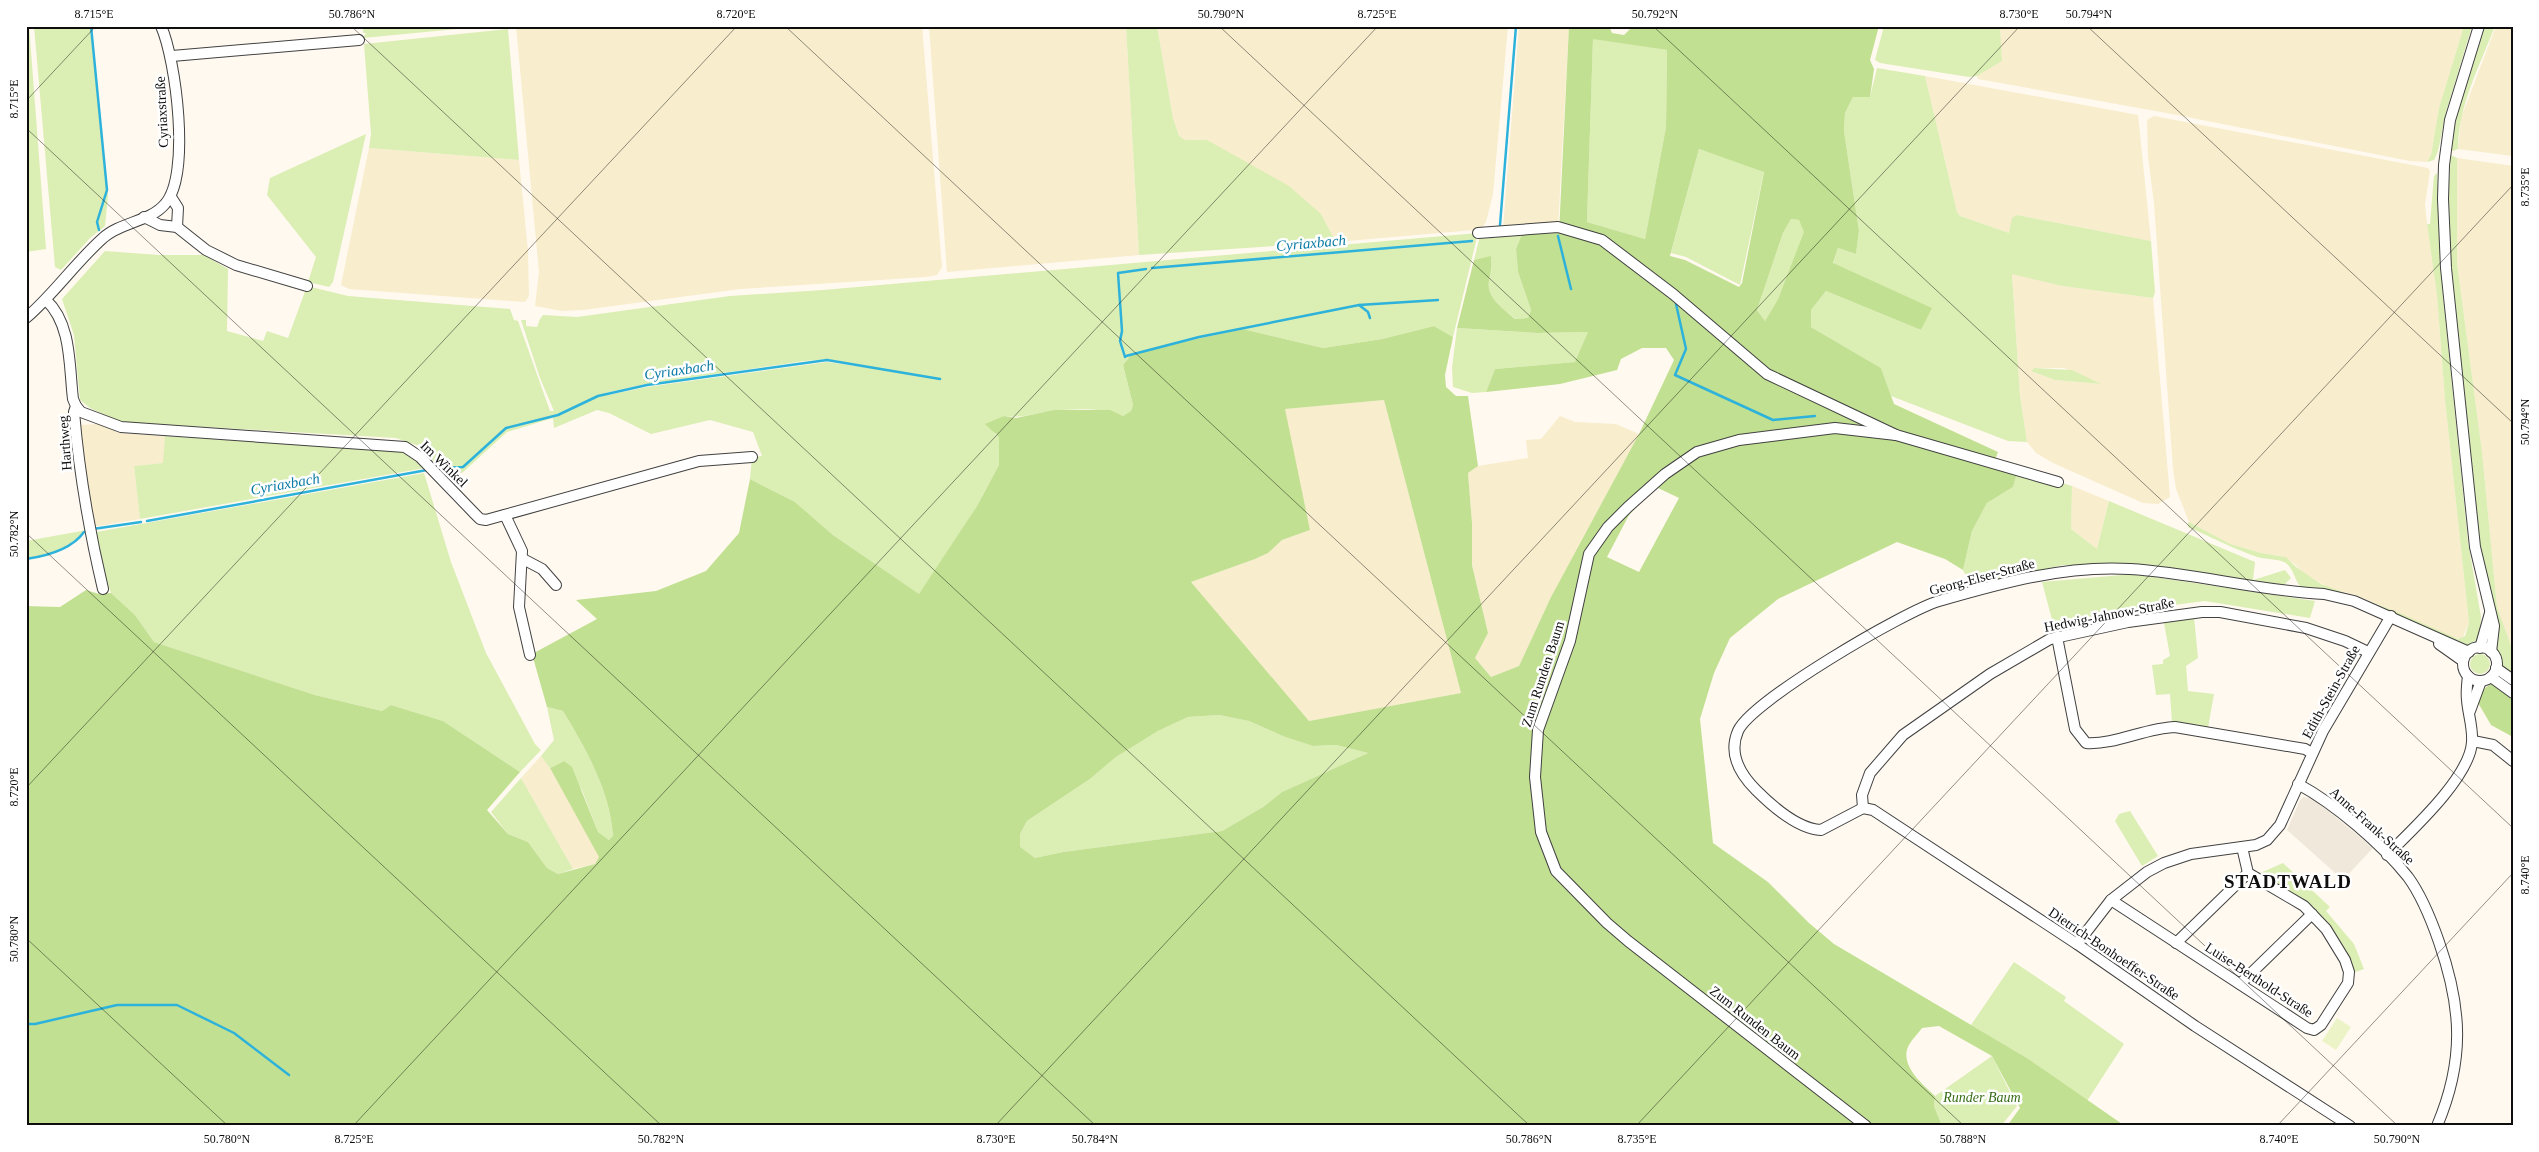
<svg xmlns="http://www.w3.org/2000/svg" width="2539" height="1152" viewBox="0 0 2539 1152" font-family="'Times New Roman',serif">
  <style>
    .farmland { fill: #f8edcc; fill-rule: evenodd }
    .green { fill: #dbeeb4; fill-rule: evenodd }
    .forest { fill: #c2e092; fill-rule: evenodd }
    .pitch { fill: #ecf4c7 }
    .plaza { fill: #f1e8dc }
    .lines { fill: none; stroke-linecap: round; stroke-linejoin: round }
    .stream { stroke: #2db2db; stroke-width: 2.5 }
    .minor-casing { stroke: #414141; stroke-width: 12 }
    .minor { stroke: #fff; stroke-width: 10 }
    .ticks { fill: none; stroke: #0e0e0e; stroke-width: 1; stroke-opacity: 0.45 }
    .labels { text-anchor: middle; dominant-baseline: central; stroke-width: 5; stroke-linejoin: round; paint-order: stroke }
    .street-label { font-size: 14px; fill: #0e0e0e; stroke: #fff }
    .park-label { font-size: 14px; font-style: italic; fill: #376d17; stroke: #fff }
    .water-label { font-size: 15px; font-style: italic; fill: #0a7aa5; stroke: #fff }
    .district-label { font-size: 19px; font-weight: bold; letter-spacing: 1px; fill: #0e0e0e; stroke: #fff }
    .neatline { fill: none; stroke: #0e0e0e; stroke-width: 2 }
    .ticks-label { font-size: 12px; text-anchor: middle; fill: #0e0e0e }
  </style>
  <rect width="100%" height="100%" fill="#fff9ef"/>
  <g class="farmland">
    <polygon points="516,26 922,26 942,267 937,275 926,277 740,289 583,310 562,311 535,306 539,272"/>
    <polygon points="929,26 1126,26 1139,255 947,272"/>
    <polygon points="1157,26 1508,26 1493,194 1486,222 1482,228 1474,230 1336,242 1321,214 1207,140 1185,140 1179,136 1173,118"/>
    <polygon points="1519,26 1569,26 1558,227 1503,228"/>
    <polygon points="2000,26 2464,26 2439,108 2431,155 2427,162 2410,161 2172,114 1978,79 1977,76 2002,61"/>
    <polygon points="2496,26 2513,26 2513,156 2458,149 2461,118"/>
    <polygon points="1925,76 2138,115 2151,241 2017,215 2009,233 1960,216 1957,212"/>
    <polygon points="2154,116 2428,168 2430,171 2425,204 2427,224 2437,295 2445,400 2469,623 2462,639 2452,637 2356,595 2331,589 2305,574 2292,562 2282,556 2261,553 2229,544 2189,522 2176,489 2173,469 2154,203 2148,157 2147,120"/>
    <polygon points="369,148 519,160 528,251 529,296 525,302 349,289 341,285"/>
    <polygon points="2457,158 2513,166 2513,651 2497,607 2482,452 2457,263"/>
    <path d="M2012,273L2062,286L2153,298L2170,497L2158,504L2143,503L2053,463L2036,453L2027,442L2020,396ZM2034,368H2064L2100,384L2055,380L2031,371Z"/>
    <polygon points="1384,400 1461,693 1309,721 1191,582 1255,559 1268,553 1282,540 1310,530 1284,409"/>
    <polygon points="1560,416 1575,422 1616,424 1639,434 1551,597 1519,666 1491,677 1475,658 1488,633 1472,565 1472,523 1468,473 1478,466 1528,458 1526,440 1541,439"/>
    <polygon points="100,424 119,433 165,436 164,463 134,466 140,519 92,527 79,425"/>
    <polygon points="2072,486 2109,501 2097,549 2071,529"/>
    <polygon points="541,756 550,768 600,857 595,864 573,869 521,778"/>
  </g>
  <g class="green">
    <polygon points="26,26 29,26 30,38 46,249 26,252"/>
    <polygon points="34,26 91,26 108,196 105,226 90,238 61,270 55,267"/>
    <polygon points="363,26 488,26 363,38 366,33 363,33"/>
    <polygon points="1126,26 1157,26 1173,118 1179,136 1185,140 1207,140 1289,186 1321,214 1336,242 1139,255"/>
    <polygon points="1884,26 2000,26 2002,61 1977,76 1969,77 1880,63 1875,60"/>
    <polygon points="2464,26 2472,26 2446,112 2438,151 2434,160 2427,162 2431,155 2439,108"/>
    <path d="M2483,26H2495C2480,65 2458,106 2458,149L2453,151L2449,148L2454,116Z"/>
    <polygon points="508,29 519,160 369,148 371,134 364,44"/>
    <polygon points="1593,38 1667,50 1666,127 1645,239 1587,222"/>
    <polygon points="1877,68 1925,76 1957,212 1960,216 2009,233 2012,218 2017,215 2151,241 2155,292 2153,298 2062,286 2012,274 2020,396 2027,442 2008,441 1891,396 1881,368 1811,327 1811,310 1826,291 1921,330 1931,308 1833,264 1838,248 1856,254 1859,231 1844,131 1845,113 1853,97 1870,97"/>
    <polygon points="366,134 333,282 329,287 308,282 316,257 267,195 270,178"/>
    <polygon points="1699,149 1764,171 1740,285 1686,257 1671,253"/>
    <polygon points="2451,155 2457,158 2457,263 2482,452 2497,607 2513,651 2513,676 2501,666 2497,650 2478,540 2452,291 2447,214"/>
    <path d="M2437,173L2443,295L2468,542L2481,617L2480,633L2477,640L2467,645L2356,598L2301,587C2294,580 2294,567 2284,562C2278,559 2265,559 2257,557C2234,549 2211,537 2188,527V523L2189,522L2230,544L2261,553L2286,557L2296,567L2321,584L2395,611L2458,639L2465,636L2469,623L2445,400L2437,295L2427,224H2430L2434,176Z"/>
    <polygon points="1791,219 1799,220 1805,232 1778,299 1765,321 1757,310 1783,233"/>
    <path d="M1478,233L1453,337L1434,326L1382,339L1323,348L1243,329L1140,351L1131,355L1123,365L1133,405L1131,411L1123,416C1103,408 1076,408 1054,411C1037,412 1022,419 1004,416L994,434L999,436V465L977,506L920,595L833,535L795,502L750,479L752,457L762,456L753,432L710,420L651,434L609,413L597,410L554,428L553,418L507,432L462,473L443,471L419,446L396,438L120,422L90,408L80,400L74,335L62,299L105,251L159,255H204L228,269L227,331L263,341L267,331L288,338L307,286L348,296L510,309L514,320L518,321L550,411H554L540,378L521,320H526V326L537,327L540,319L543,315L577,317L730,296L823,290ZM827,359L899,372L827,362L647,387L608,395L605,393L646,384L805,361Z"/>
    <path d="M1522,234L1516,249L1518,272L1531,310L1528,318L1516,319C1504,310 1486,298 1489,281C1491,271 1492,266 1491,257L1474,260L1480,236Z"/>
    <polygon points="1457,328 1537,333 1588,332 1576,362 1495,369 1486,392 1472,393 1453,387 1452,368"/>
    <polygon points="2034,368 2072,370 2101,384 2055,380 2031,371"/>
    <polygon points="165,436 397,451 410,455 425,468 140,519 134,466 163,463"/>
    <polygon points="2018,470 2072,486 2071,529 2097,549 2109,501 2255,562 2253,580 2285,570 2291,578 2281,588 2128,565 2063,565 1971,586 1963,570 1972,531 1987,503 2013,487"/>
    <polygon points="424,473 451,562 486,653 535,744 541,750 520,772 443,721 391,705 382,711 315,695 154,642 135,615 111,593 91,533"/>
    <polygon points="87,530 62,550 46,556 26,559 26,541"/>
    <polygon points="2134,574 2315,601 2310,618 2205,601 2112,613 2054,627 2042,582"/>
    <polygon points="2194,617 2198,658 2186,666 2188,691 2214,694 2208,728 2172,722 2170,694 2156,695 2152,665 2163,664 2163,660 2170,656 2164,623"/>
    <circle cx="2480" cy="664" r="10"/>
    <path d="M547,707L563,711C586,749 610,791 613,837L609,840L598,832L582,790L564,761L550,768L541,756L554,740Z"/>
    <polygon points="1219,715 1249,721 1285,737 1313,746 1336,745 1368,753 1282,792 1263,807 1222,831 1063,852 1035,858 1020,848 1020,834 1027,821 1090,779 1116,757 1158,731 1188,717"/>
    <polygon points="521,778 573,869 558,874 547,868 528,842 508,834 491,812"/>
    <polygon points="2130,811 2158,856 2142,866 2115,821 2119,814"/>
    <polygon points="2283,863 2330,907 2326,911 2354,944 2364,969 2353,973 2336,938 2258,874"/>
    <polygon points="2014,962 2066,997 2064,1001 2124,1044 2087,1101 2027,1058 1971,1025"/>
    <polygon points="1992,1056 2017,1106 2001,1126 1942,1126 1934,1106 1935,1096"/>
  </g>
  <g class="forest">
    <path d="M1569,26H1609L1612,33L1624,35L1633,26H1879L1870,60L1874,69L1870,97H1853L1845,113L1844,131L1859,231L1856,254L1838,248L1833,263L1932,308L1921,330L1826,291L1811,310V327L1881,368L1894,404L1998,452L1994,463L2018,470L2013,487L1987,503L1972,531L1963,570L1945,559L1897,542L1778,599L1730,638L1714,673L1700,719L1713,843L1768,882L1809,923L1834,944L2027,1058L2125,1126H2007L2020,1108L1992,1056L1939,1026L1922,1028C1918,1034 1911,1040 1908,1047C1900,1066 1923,1085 1935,1096L1934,1106L1942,1126H26V606L60,607L86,590L99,594L111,593L135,615L154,642L315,695L382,711L391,705L443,721L520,772L487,810L508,834L528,842L547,868L558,874L595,864L599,857L550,768L564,761L572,767L598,832L609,840L613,836C610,791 586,749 563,711L547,707L532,654L597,619L576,600L656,591L706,571L739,533L750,479L795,502L833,535L919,594L977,506L999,465V437L985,424L1004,416L1016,418L1054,410H1110L1123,416L1131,411L1133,405L1123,365L1131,355L1140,351L1243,329L1323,348L1382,339L1434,326L1453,337L1445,375L1446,387L1456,396H1468L1478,466L1468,473L1472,523V565L1488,633L1475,658L1491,677L1519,666L1551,597L1639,434L1674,360L1666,348H1642L1621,359L1617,370L1560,384L1486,392L1495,369L1575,362L1588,332L1537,333L1457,328L1474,260L1491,256C1492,266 1491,271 1489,281C1486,298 1504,309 1515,319L1528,318L1531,310L1518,272L1516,249L1522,234L1559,233ZM1593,39L1667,50L1666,127L1645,239L1587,222ZM1699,149L1764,172L1742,283L1739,287L1685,260L1670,256ZM1791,219L1799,220L1804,232L1778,299L1765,321L1757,310L1783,233ZM1384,400L1461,693L1309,721L1191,582L1255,559L1268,553L1282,540L1310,530L1285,409ZM1656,487L1679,498L1639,572L1607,557L1629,515ZM1219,715L1249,721L1285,737L1313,746L1336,745L1368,753L1282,792L1263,807L1222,831L1063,852L1035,858L1020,847V834L1027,821L1090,779L1116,757L1158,731L1188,717Z"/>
    <polygon points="2493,683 2513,696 2513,737 2491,725 2477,701 2485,688"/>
  </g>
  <polygon class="pitch" points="2337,1018 2351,1027 2336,1050 2322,1041"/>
  <polygon class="plaza" points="2304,797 2314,799 2373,848 2343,880 2287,830 2300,800"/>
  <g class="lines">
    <g class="stream">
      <polyline points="91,26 107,190 97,222 99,230"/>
      <polyline points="1500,225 1516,26"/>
      <polyline points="1558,236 1571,289"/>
      <polyline points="1152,268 1472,241"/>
      <polyline points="1676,304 1686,349 1675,375 1773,420 1815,416"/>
      <polyline points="1359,305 1368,312 1370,318"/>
      <polyline points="1126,356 1199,337 1359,305 1438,300"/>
      <polyline points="1125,357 1120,341 1122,331 1118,273 1146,269"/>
      <polyline points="441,468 463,467 506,428 558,415 598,396 647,385 827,360 940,379"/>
      <polyline points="147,521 427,470"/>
      <polyline points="93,529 141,522"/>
      <path d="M26,559C47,556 71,550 84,532"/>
      <polyline points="26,1024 35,1024 117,1005 177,1005 234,1033 289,1075"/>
    </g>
    <g class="minor-casing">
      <g id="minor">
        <polyline points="2479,26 2450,120 2444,165 2443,199 2446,268 2475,547 2494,626 2491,652"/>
        <polyline points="172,56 359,40"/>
        <polyline points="171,197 178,208 177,227"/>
        <polyline points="144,217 160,225 177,227 206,250 236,265 307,286"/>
        <polyline points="1478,233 1558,227 1602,240 1673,294 1767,374 1896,435 2058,482"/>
        <path d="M46,300C72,324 69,367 73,399L76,406L74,412C79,472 89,530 103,589"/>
        <path d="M26,318C54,294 75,263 103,238C120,222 150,222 165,204C191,175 176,60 161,26"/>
        <polyline points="76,406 81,412 121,427 405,447 420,457 475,514 480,519 486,520 699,461 752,457"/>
        <polyline points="505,515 522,551 519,607 530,655"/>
        <polyline points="523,559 542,569 556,585"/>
        <path d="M2057,637L2075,729L2086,743C2115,745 2145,728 2175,727L2305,749L2312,753"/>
        <polyline points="2439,644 2463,661"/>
        <circle cx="2480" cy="664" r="17"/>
        <polyline points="2480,648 2490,613"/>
        <polyline points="2496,668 2513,680"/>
        <polyline points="2491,677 2513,693"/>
        <polyline points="2470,711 2481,681"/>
        <polyline points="2473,741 2493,745 2513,761"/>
        <path d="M2298,784C2335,804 2382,844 2408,877C2422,896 2431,919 2439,942C2462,1008 2465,1060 2437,1126"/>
        <path d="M1863,808L1821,830C1798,829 1771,805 1756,790C1740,774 1728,754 1738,731C1751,701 1905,611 1939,601C2001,583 2065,565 2130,569C2195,573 2259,591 2324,594L2354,601L2469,652"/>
        <polyline points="1863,808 1862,795 1870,773 1903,735 1990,674 2050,639 2128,622 2202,612 2220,612 2306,628 2345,641 2368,652"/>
        <polyline points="1863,808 1873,810 2077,944 2195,1026 2350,1126"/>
        <path d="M2387,855C2412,830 2470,777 2472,742C2473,727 2468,714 2467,700C2466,692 2467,684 2468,676"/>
        <polyline points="2111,900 2307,1028 2314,1030 2321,1025 2348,983 2349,972 2345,960 2326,929 2304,906 2248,873 2242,847"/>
        <polyline points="2176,943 2248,873"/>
        <polyline points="2077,944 2111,900 2147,872 2164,863 2191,854 2256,845 2267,840 2280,825 2323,731 2391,616"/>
        <polyline points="2240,984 2312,914"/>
        <polyline points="1866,1126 1628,941 1607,923 1556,871 1541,832 1535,777 1538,730 1570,641 1589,554 1608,527 1628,507 1665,474 1697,452 1739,440 1835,428 1896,435"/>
      </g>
    </g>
    <use href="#minor" class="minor"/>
  </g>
  <path class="ticks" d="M351,26L1530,1126M785,26L1964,1126M1219,26L2398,1126M1653,26L2513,828M2087,26L2513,423M26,101L96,26M26,128L1096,1126M26,533L662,1126M26,788L737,26M26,938L228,1126M353,1126L1378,26M995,1126L2020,26M1636,1126L2513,185M2277,1126L2513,873"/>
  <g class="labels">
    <g class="street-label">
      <text transform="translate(162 112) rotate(-93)">Cyriaxstraße</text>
      <text transform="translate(65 443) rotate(-94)">Harthweg</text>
      <text transform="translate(444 464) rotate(44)">Im Winkel</text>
      <text transform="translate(1982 577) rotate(-15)">Georg-Elser-Straße</text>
      <text transform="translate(2109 615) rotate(-11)">Hedwig-Jahnow-Straße</text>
      <text transform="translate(1543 674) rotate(-72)">Zum Runden Baum</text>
      <text transform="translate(2331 692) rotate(-61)">Edith-Stein-Straße</text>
      <text transform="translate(2372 826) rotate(42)">Anne-Frank-Straße</text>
      <text transform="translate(2114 954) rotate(34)">Dietrich-Bonhoeffer-Straße</text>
      <text transform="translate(2259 980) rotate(33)">Luise-Berthold-Straße</text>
      <text transform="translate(1755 1023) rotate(38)">Zum Runden Baum</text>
    </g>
    <g class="park-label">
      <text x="1982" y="1097">Runder Baum</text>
    </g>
    <g class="water-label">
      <text transform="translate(1311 243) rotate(-5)">Cyriaxbach</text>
      <text transform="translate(679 370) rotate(-8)">Cyriaxbach</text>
      <text transform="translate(285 484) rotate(-10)">Cyriaxbach</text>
    </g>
    <g class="district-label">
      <text x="2288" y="881">STADTWALD</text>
    </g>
  </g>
  <rect width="2539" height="1152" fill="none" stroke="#ffffff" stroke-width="55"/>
  <rect x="28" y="28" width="2484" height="1096" class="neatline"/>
  <g class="ticks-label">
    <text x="94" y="18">8.715°E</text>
    <text x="352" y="18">50.786°N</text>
    <text x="736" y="18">8.720°E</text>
    <text x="1221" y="18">50.790°N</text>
    <text x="1377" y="18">8.725°E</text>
    <text x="1655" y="18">50.792°N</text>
    <text x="2019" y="18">8.730°E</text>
    <text x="2089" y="18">50.794°N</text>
    <text transform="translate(14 99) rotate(-90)" y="4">8.715°E</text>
    <text transform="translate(2525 187) rotate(-90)" y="4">8.735°E</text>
    <text transform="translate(2525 422) rotate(-90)" y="4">50.794°N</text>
    <text transform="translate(14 534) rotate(-90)" y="4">50.782°N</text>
    <text transform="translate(14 787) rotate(-90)" y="4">8.720°E</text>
    <text transform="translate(2525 875) rotate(-90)" y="4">8.740°E</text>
    <text transform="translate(14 939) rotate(-90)" y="4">50.780°N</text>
    <text x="227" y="1143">50.780°N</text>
    <text x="354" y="1143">8.725°E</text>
    <text x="661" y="1143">50.782°N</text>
    <text x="996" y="1143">8.730°E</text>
    <text x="1095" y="1143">50.784°N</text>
    <text x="1529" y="1143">50.786°N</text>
    <text x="1637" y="1143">8.735°E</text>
    <text x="1963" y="1143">50.788°N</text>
    <text x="2279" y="1143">8.740°E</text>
    <text x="2397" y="1143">50.790°N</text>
  </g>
</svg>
